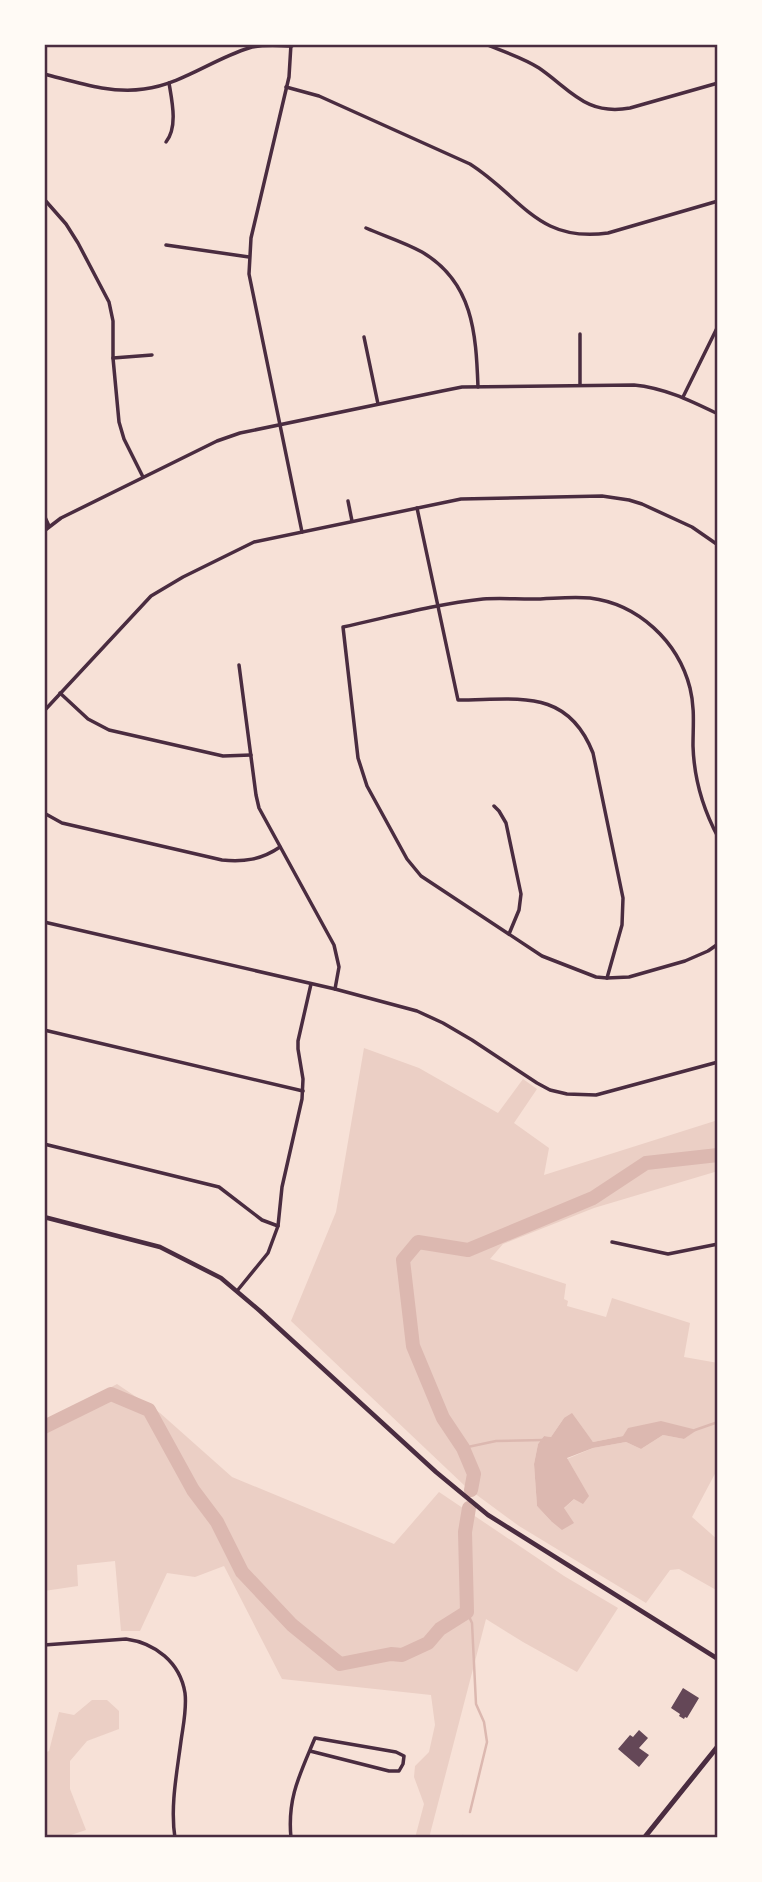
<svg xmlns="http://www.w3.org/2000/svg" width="762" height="1882" viewBox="0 0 762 1882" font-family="'DM Sans',sans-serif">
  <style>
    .green { fill: #ebcfc5; fill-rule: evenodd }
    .water { fill: #dcb8b0 }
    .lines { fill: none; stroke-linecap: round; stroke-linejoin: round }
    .stream { stroke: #dcb8b0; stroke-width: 2.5 }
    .river { stroke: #dcb8b0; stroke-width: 14 }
    .building { fill: #644757 }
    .minor { stroke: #4a2c40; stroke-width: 3.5 }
    .tertiary { stroke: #4a2c40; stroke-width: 4.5 }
    .primary { stroke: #4a2c40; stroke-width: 5 }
    .neatline { fill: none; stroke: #4a2c40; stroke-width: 2.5 }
  </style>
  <rect width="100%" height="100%" fill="#f7e1d7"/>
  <g class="green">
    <path d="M364,1048L419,1068L498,1113L523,1079L537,1089L514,1123L549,1148L544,1175L718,1120V1171L594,1208L503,1244L490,1259L566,1284L564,1299L568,1301L567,1306L606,1317L612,1298L690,1323L684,1357L718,1363V1468L692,1517L718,1540V1591L679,1569L670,1570L646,1603L519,1526L466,1487L291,1321L336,1212ZM564,1418L585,1432L593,1442L623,1436L696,1430L684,1439L663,1435L641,1449L626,1442L593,1448L567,1459L574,1499L551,1521L537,1506L534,1464L538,1444L544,1436L551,1437Z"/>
    <polygon points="117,1384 160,1413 232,1477 394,1544 439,1492 564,1576 618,1608 577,1672 523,1642 486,1619 429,1838 415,1838 424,1804 414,1777 415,1766 429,1752 435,1725 431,1695 282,1679 224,1566 195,1577 167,1573 140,1631 121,1631 115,1561 77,1565 78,1586 44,1591 44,1424"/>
    <polygon points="92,1700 107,1700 119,1711 119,1729 87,1741 70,1761 70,1789 86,1830 62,1838 44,1838 44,1753 49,1751 59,1712 74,1715"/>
  </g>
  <polygon class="water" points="572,1413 593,1442 623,1436 628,1428 661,1421 697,1430 684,1439 663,1435 641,1449 626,1442 593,1448 567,1458 589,1496 583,1504 574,1499 564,1508 574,1523 562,1530 551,1521 537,1506 534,1464 538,1444 544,1436 551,1437 564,1418"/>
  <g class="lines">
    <g class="stream">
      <polyline points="695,1430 718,1422"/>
      <polyline points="463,1448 496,1441 543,1440"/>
      <polyline points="467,1612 472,1623 476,1704 484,1722 487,1742 470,1812"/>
      <polyline points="462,1838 463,1836"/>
    </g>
    <g class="river">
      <polyline points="44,1427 111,1394 149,1410 193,1490 217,1522 242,1572 292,1625 340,1664 391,1654 402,1655 428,1643 440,1629 467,1612 465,1532 469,1508"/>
      <polyline points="471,1490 474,1474 463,1448 443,1418 413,1346 403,1260 418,1242 468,1250 593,1198 646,1163 718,1155"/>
    </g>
  </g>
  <g class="building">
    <polygon points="683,1688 699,1698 687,1718 685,1717 684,1719 679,1716 680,1714 671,1708"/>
    <polygon points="639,1730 648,1738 639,1748 649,1755 639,1767 618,1749 630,1735 633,1737"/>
  </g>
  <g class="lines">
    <g class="minor">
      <polyline points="291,44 289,77 251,238 249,274 302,532"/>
      <path d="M485,44C502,51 524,58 539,68C571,90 586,116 630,108L718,83"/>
      <path d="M44,74C76,82 110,94 144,89C182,84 213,59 249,48C262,44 278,46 292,46"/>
      <path d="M286,87L319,96L470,164C522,197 537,243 608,233L718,201"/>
      <path d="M166,142C178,127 172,101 169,83"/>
      <polyline points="44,199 66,224 78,243 109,302 113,321 113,358 119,422 124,439 143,477"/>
      <path d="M366,228C384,236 404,242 422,252C473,282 476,333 478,387"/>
      <polyline points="166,245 249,257"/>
      <polyline points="580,334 580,385"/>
      <polyline points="364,337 378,404"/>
      <polyline points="113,358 152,355"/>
      <polyline points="683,397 718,326"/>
      <polyline points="348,501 352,521"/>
      <path d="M417,508L458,700C517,700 567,687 593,753L623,898L622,925L607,978"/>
      <polyline points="44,515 49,526"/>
      <path d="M44,531L61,518L217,441L240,433L442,391L462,387L634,385C665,388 691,401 718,414"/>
      <polyline points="239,665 256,795 259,808 334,945 339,967 335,989"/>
      <polyline points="60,693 88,719 109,730 223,756 251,755"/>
      <polyline points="44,711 151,596 183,577 254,542 461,499 602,496 629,500 642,504 692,527 718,545"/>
      <polyline points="494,806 499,811 506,823 521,894 519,910 509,934"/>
      <path d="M44,813L62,823L222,860C244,862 261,860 280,847"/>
      <path d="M718,837C703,809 694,778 693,746C693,726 695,708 690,688C678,641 638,604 590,598C570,596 551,599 531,599C515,599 499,598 483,599C436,604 389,617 343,627L358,758L367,786L407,859L421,876L542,956L596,977L607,978L629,977L685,961L708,951L718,944"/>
      <polyline points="44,922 335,989 417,1011 443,1023 472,1040 537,1083 550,1090 567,1094 596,1095 718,1062"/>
      <polyline points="44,1030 303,1091"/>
      <polyline points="44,1144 219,1187 262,1220 278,1226"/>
      <polyline points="612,1242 668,1254 718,1244"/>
      <polyline points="237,1291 268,1253 278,1226 282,1187 302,1099 303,1079 298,1049 298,1041 311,984"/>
      <polyline points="44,1351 45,1350"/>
      <path d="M44,1645L126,1639C155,1643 180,1662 185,1693C187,1709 183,1726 181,1741C177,1772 170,1807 175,1838"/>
      <polyline points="44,1777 45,1777"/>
      <path d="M291,1838C287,1798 300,1774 315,1738L396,1752L404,1756L403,1764L399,1771H389L310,1751"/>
    </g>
    <polyline class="tertiary" points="44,1217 160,1247 221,1278 260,1311 436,1472 488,1515 718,1659"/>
    <polyline class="primary" points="644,1838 718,1746"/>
  </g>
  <rect width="762" height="1882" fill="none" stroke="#fffaf5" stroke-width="91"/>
  <rect x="46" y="46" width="670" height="1790" class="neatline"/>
</svg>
